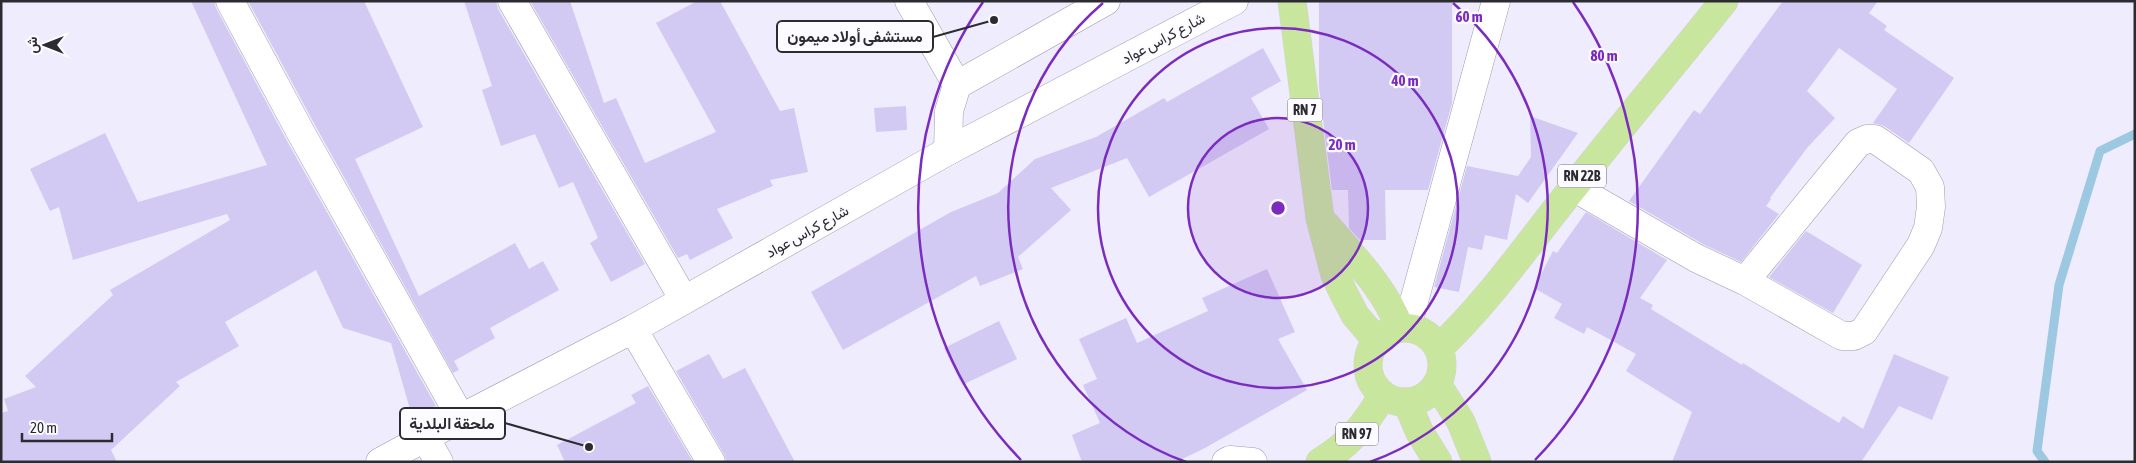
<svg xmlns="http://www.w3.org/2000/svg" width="2136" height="463" viewBox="0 0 2136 463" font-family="'Asap Condensed',Vazirmatn,sans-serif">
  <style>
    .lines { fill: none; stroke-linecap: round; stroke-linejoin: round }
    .stream { stroke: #9dc8e1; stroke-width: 9 }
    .building { fill: #d3caf3 }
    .street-casing { stroke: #9e9bab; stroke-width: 29 }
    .secondary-casing { stroke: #9e9bab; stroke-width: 29 }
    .primary-casing { stroke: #d5d5d6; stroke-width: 29 }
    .street { stroke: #fff; stroke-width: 28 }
    .secondary { stroke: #fff; stroke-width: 28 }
    .primary { stroke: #c9e69e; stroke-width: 28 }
    .ring { fill: none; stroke: #7b2cbf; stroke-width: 2.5 }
    .labels { text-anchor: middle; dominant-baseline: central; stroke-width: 4.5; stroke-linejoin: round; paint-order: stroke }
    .shield { fill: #fcfbff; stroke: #6a696f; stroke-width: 1 }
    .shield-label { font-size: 14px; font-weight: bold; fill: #2c2b31 }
    .street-label { font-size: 15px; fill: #2c2b31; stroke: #fcfbff }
    .centre { fill: #7b2cbf; stroke: #fcfbff; stroke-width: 2.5 }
    .ring-label { font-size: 15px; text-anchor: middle; font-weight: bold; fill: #7b2cbf; stroke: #fcfbff; stroke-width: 4.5; stroke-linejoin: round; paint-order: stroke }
    .leader { fill: none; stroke: #2c2b31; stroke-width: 2 }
    .callout-dot { fill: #2c2b31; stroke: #fcfbff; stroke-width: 2 }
    .callout { fill: #fcfbff; stroke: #2c2b31; stroke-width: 2 }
    .callout-label { font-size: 16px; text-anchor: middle; font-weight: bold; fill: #2c2b31 }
  </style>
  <rect width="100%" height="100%" fill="#efecfd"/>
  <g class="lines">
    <polyline class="stream" points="2045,462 2037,451 2059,285 2100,151 2135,134"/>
  </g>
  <g class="building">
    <polygon points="191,1 214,1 216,8 287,141 436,406 411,413 391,343 343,328 316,270 225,322 239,346 176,382 180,386 111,450 117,462 1,462 1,413 8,411 4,399 36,387 25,376 113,295 110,290 230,220 227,214 73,260 59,207 50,211 30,169 105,133 138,202 267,165"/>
    <polygon points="248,1 364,1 423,127 355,159 419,296 515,243 529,269 543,261 559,290 490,328 495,338 454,361 459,370 453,373 315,125"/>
    <polygon points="464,1 496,1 498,9 645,264 611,282 590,243 598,238 573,182 559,188 535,134 501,146 482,90 492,86"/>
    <polygon points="530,1 570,1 604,103 616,98 645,163 716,132 656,23 697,1 720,1 780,111 794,108 808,172 770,180 773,186 717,209 733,238 690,260 687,254 678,258"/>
    <polygon points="1319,1 1452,1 1452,103 1428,190 1385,190 1386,240 1360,240 1349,228 1348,190 1332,190 1319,87"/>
    <polygon points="1783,1 1878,1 1869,13 1887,26 1884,30 1954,78 1909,143 1884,126 1873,123 1897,89 1839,48 1807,91 1835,118 1807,148 1770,198 1771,199 1766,206 1779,214 1741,262 1703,244 1629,201 1694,110 1700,114"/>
    <polygon points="1263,48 1281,81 1251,98 1269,129 1149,197 1127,158 1051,188 1071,210 1018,257 1023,269 980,286 976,276 843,350 811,292 951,212 998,193 1035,159 1096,137 1164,98 1167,102"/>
    <polygon points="906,106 907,130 876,132 874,108"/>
    <polygon points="1530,116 1578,133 1528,203 1516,194 1507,240 1485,235 1482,250 1468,247 1459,292 1434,287 1467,166 1518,176 1531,157"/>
    <polygon points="1586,212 1667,260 1640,298 1653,305 1651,309 1742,365 1743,363 1839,423 1843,416 1863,429 1894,354 1949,377 1932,420 1899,406 1861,462 1672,462 1692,412 1626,371 1636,354 1587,327 1584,334 1554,318 1562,304 1534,288 1553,251 1557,253"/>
    <polygon points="1806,231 1862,265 1833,313 1769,277"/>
    <polygon points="1267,269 1295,332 1278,339 1307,390 1205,448 1176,462 1082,462 1072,435 1100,423 1083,385 1097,379 1079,339 1126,318 1137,343 1208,311 1202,298"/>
    <polygon points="999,321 1017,359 962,385 944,348"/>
    <polygon points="709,354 723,379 745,368 795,462 727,462 724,454 676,371"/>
    <polygon points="648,386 693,462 565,462 557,445 636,403 631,395"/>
  </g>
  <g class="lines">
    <g class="street-casing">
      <g id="street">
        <polyline points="230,1 301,133 461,418"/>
        <polyline points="512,1 684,300"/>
        <polyline points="909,1 957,85"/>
        <polyline points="1573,187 1696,258 1745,281 1842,336 1854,336 1864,331 1921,245 1928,228 1931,207 1930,187 1921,171 1875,139 1867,139 1858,143 1745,281"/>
        <polyline points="1407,327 1496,1"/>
        <polyline points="633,329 711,462"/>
        <polyline points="425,437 439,462"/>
        <polyline points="1226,462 1230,460 1253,462"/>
      </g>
    </g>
    <g class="secondary-casing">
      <g id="secondary">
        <polyline points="948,151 949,111 957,85 1106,1"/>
        <polyline points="380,462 461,418 633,329 948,151 1234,1"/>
      </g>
    </g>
    <g class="primary-casing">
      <g id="primary">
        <polyline points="1292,1 1320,218 1335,275 1343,292 1355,315 1377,341"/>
        <path d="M1326,225C1354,258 1384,287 1400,328"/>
        <circle cx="1405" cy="365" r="37"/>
        <path d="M1439,348C1490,300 1529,242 1573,188C1622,125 1674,64 1724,1"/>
        <polyline points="1437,384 1461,422 1477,462"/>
        <polyline points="1407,402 1419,431 1438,462"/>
        <path d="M1320,462C1351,443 1364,426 1383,395"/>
      </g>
    </g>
    <use href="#street" class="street"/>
    <use href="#secondary" class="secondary"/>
    <use href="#primary" class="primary"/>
  </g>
  <circle cx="1278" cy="208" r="90" fill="#7b2cbf" fill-opacity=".12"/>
  <g class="ring">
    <circle cx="1278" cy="208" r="90"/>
    <circle cx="1278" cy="208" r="180"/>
    <path d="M1186 462A270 270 0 0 1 1103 3M1453 3A270 270 0 0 1 1370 462"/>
    <path d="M1021 460A360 360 0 0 1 983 2M1573 2A360 360 0 0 1 1535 460"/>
  </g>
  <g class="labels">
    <g class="shield">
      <rect x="1287.5" y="98.5" width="35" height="23" rx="4"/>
      <rect x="1558" y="164.5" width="48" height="23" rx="4"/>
      <rect x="1336" y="422.5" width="42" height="23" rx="4"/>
    </g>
    <g class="shield-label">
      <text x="1305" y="110">RN 7</text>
      <text x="1582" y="176">RN 22B</text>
      <text x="1357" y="434">RN 97</text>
    </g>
    <g class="street-label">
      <text transform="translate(1163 38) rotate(-28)">شارع كراس عواد</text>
      <text transform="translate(807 231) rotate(-29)">شارع كراس عواد</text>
    </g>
  </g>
  <circle cx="1278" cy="208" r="8" class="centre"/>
  <g class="ring-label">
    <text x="1469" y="22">60 m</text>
    <text x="1604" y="61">80 m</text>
    <text x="1405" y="86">40 m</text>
    <text x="1342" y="150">20 m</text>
  </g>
  <path class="leader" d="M994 20L933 37M589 447L505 423"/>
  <g class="callout-dot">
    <circle cx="994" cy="20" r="5"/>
    <circle cx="589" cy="447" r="5"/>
  </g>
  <g class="callout">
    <rect x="777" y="21" width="156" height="31" rx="5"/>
    <rect x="400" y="408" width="105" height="31" rx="5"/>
  </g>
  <g class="callout-label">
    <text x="855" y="42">مستشفى أولاد ميمون</text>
    <text x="452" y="429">ملحقة البلدية</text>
  </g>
  <rect width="2136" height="463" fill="none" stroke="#2c2b31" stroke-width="5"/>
  <g transform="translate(45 45) rotate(270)" stroke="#fcfbff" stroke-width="4" paint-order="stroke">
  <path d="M0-4L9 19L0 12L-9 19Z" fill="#2c2b31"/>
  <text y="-8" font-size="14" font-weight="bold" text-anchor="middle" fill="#2c2b31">ش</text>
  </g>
  <path d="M22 433v8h90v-8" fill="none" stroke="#2c2b31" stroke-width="2.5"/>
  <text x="30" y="433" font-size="15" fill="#2c2b31" stroke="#fcfbff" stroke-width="4" paint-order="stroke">20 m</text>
</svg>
